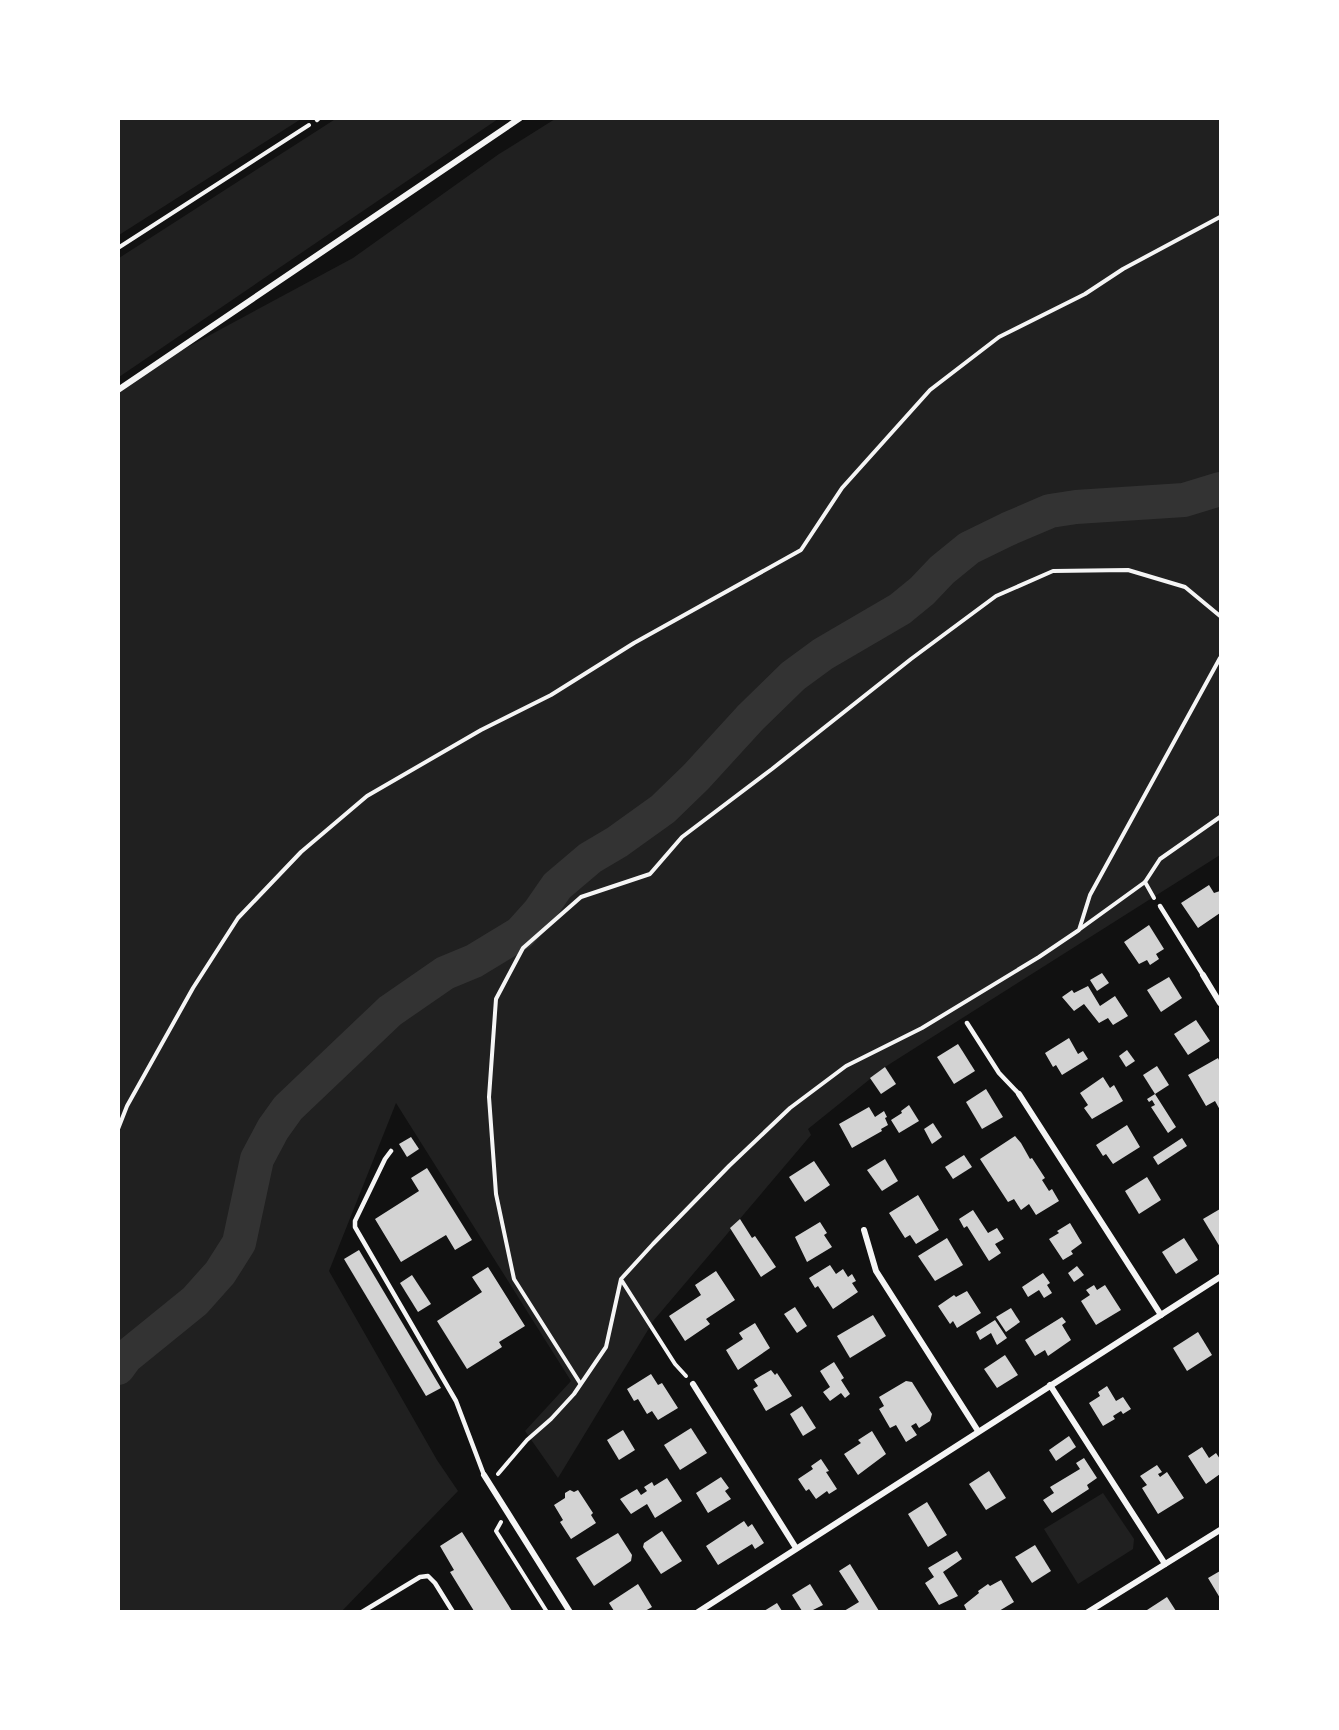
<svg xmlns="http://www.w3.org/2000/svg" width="1339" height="1730" viewBox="0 0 1339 1730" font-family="Raleway,sans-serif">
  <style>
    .green { fill: #202020 }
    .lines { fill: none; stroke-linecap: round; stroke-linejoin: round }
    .river { stroke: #333; stroke-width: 34 }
    .building { fill: #d3d3d3 }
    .path { stroke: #f5f5f5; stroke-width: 4 }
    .service { stroke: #f5f5f5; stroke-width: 4.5 }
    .minor { stroke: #f5f5f5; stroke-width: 6 }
  </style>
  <rect width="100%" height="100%" fill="#111"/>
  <g class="green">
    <polygon points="119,118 301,118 301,119 119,235"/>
    <polygon points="337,118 498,119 119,377 119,258"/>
    <polygon points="555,119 1220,119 1220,855 885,1067 808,1129 811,1135 654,1320 558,1478 525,1431 571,1381 396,1103 329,1271 437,1460 458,1491 342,1611 119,1612 119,389 160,362 353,258 499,154"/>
    <polygon points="1103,1493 1134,1539 1133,1549 1078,1584 1044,1529"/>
  </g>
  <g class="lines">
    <polyline class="river" points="118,1368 126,1357 195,1301 220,1273 239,1243 257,1159 273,1129 288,1108 390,1011 445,973 474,961 520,933 539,912 557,886 590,858 617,842 663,809 696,777 750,718 793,676 823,654 900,609 922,591 942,570 969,548 1008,529 1050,511 1076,507 1184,500 1220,489"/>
  </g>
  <g class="building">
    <polygon points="1209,885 1214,893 1220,891 1220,913 1198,928 1181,903"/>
    <polygon points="1149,925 1164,949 1156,954 1159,959 1150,965 1147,960 1139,964 1124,942"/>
    <polygon points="1102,973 1109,983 1097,991 1090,980"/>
    <polygon points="1169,977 1182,998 1161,1012 1147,990"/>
    <polygon points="1088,986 1100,1006 1115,996 1128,1016 1113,1025 1108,1018 1099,1023 1084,1004 1074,1011 1062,997 1072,990 1074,993"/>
    <polygon points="1196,1020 1210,1041 1188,1055 1174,1034"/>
    <polygon points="1069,1038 1078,1054 1083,1051 1088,1059 1062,1075 1056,1065 1053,1067 1045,1053"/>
    <polygon points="958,1044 975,1071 954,1084 937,1057"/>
    <polygon points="1127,1050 1135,1061 1126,1067 1119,1056"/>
    <polygon points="1218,1058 1220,1062 1220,1110 1215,1101 1206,1106 1188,1075"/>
    <polygon points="1157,1066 1169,1085 1155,1094 1143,1075"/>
    <polygon points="885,1067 896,1084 881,1094 870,1078"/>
    <polygon points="1103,1077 1110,1088 1114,1085 1123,1101 1092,1119 1084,1108 1088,1105 1080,1093"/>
    <polygon points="986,1089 1003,1117 982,1129 966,1102"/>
    <polygon points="1155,1094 1176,1127 1168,1133 1151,1107 1155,1105 1152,1100 1149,1102 1147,1099"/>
    <polygon points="909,1105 919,1121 899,1133 891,1120 902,1113 901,1111"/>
    <polygon points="869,1107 875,1117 884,1111 887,1117 885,1118 888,1125 881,1129 882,1131 852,1148 839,1124"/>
    <polygon points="933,1123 942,1137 932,1144 924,1129"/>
    <polygon points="1127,1125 1140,1147 1113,1164 1106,1154 1103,1156 1096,1145"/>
    <polygon points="1015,1136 1021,1143 1030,1159 1032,1158 1045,1178 1042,1180 1049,1191 1052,1189 1059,1201 1036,1215 1029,1204 1021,1210 1014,1199 1008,1202 980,1159"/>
    <polygon points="411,1137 419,1149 407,1157 399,1144"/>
    <polygon points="1182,1138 1187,1146 1158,1165 1153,1157"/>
    <polygon points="964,1155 972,1167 953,1179 945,1167"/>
    <polygon points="885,1159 898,1181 882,1191 867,1170"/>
    <polygon points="814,1161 830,1185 805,1202 789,1177"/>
    <polygon points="427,1168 472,1240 455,1250 446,1235 401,1262 375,1219 419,1191 411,1178"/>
    <polygon points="1147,1177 1161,1200 1139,1214 1125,1191"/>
    <polygon points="918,1195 939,1230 916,1244 910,1235 905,1238 889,1213"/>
    <polygon points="1220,1209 1220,1247 1203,1219"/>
    <polygon points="973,1210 988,1233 997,1228 1004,1239 995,1244 1001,1253 989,1261 967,1226 964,1228 959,1219"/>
    <polygon points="740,1219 752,1238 755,1236 776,1267 761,1277 730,1228"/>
    <polygon points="820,1222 827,1233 824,1235 832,1247 807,1262 795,1237"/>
    <polygon points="1070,1223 1082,1243 1071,1251 1073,1254 1063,1260 1049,1239 1059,1233 1057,1231"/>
    <polygon points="947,1238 963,1265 935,1281 918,1256"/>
    <polygon points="1184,1238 1198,1260 1176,1274 1162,1252"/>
    <polygon points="359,1250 441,1388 426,1396 344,1259"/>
    <polygon points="830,1265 836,1274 843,1269 848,1277 852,1274 856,1281 852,1283 858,1292 833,1309 818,1286 815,1288 809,1278"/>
    <polygon points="1077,1266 1084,1275 1074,1282 1068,1273"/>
    <polygon points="488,1267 525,1326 499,1342 502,1347 467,1369 437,1321 482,1292 472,1277"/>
    <polygon points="716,1271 735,1300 706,1319 710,1324 685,1341 669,1316 701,1295 695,1285"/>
    <polygon points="1043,1273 1050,1283 1047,1285 1052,1293 1044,1298 1039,1290 1028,1297 1022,1287"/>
    <polygon points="412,1275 431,1304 418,1312 400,1283"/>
    <polygon points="1094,1285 1097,1290 1105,1285 1121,1310 1096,1325 1081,1301 1090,1295 1086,1290"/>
    <polygon points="967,1291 981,1313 957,1328 953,1321 950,1324 938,1306 954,1295 956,1297"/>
    <polygon points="795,1307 807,1326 797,1333 784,1314"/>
    <polygon points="1011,1308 1020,1322 1006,1332 996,1317"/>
    <polygon points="873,1315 886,1336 850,1358 837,1336"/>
    <polygon points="1062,1317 1066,1322 1062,1325 1071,1340 1048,1356 1045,1350 1035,1356 1025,1340"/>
    <polygon points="995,1320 1007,1338 997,1345 991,1333 980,1340 976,1332"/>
    <polygon points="755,1323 770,1348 738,1370 726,1350 743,1339 739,1333"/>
    <polygon points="1198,1332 1212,1355 1187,1371 1173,1348"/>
    <polygon points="1005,1355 1018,1375 997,1388 984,1369"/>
    <polygon points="834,1362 844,1378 841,1380 850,1394 845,1398 841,1393 830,1401 823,1392 830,1387 820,1371"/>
    <polygon points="771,1370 775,1375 777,1373 792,1396 766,1411 753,1389 758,1386 754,1380"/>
    <polygon points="651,1374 658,1385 662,1383 678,1408 658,1420 652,1411 647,1414 638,1399 634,1401 627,1389"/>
    <polygon points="906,1381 912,1382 932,1414 930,1421 919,1428 916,1423 911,1426 917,1435 906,1442 896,1425 890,1428 879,1409 884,1406 879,1397"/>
    <polygon points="1107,1386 1116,1401 1123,1397 1131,1409 1123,1414 1121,1411 1113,1416 1115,1419 1103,1426 1089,1403 1100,1396 1098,1392"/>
    <polygon points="802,1406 816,1428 803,1436 790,1414"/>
    <polygon points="691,1428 707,1453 680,1470 664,1445"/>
    <polygon points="623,1430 635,1450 619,1460 607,1440"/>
    <polygon points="872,1431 886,1454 858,1475 844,1454 861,1443 858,1440"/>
    <polygon points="1069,1436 1076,1447 1056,1461 1049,1450"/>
    <polygon points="1202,1447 1209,1458 1216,1453 1220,1459 1220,1474 1206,1484 1188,1456"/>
    <polygon points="1084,1458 1097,1478 1087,1485 1089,1489 1052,1513 1043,1500 1054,1493 1050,1487 1080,1469 1076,1463"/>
    <polygon points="821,1459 829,1471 826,1472 837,1489 829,1494 827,1491 816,1499 809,1489 806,1491 798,1479 813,1469 811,1466"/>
    <polygon points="1157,1465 1162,1472 1158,1474 1160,1477 1167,1472 1184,1498 1158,1514 1142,1488 1147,1485 1140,1476"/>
    <polygon points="989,1471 1006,1498 986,1510 969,1484"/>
    <polygon points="721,1477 729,1488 725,1491 731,1499 708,1513 696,1493"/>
    <polygon points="667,1478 682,1501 655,1518 647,1504 631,1514 620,1499 637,1489 641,1495 647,1491 644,1487 652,1482 654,1486"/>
    <polygon points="570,1490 574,1492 578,1490 593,1513 591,1515 596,1523 571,1539 560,1522 563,1520 554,1505 565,1498 565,1493"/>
    <polygon points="927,1502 947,1535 928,1547 908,1514"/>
    <polygon points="744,1521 748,1527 752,1524 764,1543 755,1549 752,1544 718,1565 706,1546"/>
    <polygon points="662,1531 682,1561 661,1574 643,1547 644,1543"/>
    <polygon points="462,1532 512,1611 474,1611 450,1572 454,1570 440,1546"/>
    <polygon points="618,1533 632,1555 631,1561 594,1586 576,1558"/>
    <polygon points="1035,1545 1051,1571 1032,1583 1015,1557"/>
    <polygon points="957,1551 962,1559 943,1572 958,1596 939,1605 925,1583 934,1577 928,1568"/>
    <polygon points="850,1564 879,1611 844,1611 859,1602 839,1571"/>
    <polygon points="1220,1571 1220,1598 1208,1578"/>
    <polygon points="1001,1580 1014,1602 999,1611 967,1611 964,1605 979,1593 978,1591 988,1584 990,1586"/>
    <polygon points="638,1584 652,1607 645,1611 614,1611 609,1603"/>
    <polygon points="810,1584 823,1605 811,1611 802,1611 792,1595"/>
    <polygon points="1167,1597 1176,1611 1149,1611 1147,1610"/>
    <polygon points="777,1603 782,1611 764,1611"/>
  </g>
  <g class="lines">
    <g class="path">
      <polyline points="118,248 309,125"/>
      <polyline points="1154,898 1145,882 1160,859 1220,817"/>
      <polyline points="1080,929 1145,882"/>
      <polyline points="118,1129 127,1106 193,988 238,918 301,852 367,796 481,730 551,695 634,643 801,550 842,488 930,390 999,337 1085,294 1123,269 1220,217"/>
      <polyline points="622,1281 675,1364 686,1376"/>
      <polyline points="580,1383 514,1279 496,1194 489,1097 496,999 523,948 581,897 650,874 682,837 772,769 911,659 996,596 1053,571 1128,570 1185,587 1220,616"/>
      <polyline points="498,1474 527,1440 551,1419 574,1394 606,1347 621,1279 653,1244 729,1166 790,1108 846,1066 922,1028 1039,957 1079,930 1090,895 1220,658"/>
      <polyline points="501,1522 496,1531 547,1612"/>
    </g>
    <g class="service">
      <polyline points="317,120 319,118"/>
      <polyline points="1160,906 1203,975"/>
      <polyline points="967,1023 999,1073 1019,1094"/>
      <polyline points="391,1151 385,1159 355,1221 355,1227 456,1401 484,1475"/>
      <polyline points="362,1612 420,1577 428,1576 435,1583 453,1612"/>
    </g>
    <g class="minor">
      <polyline points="118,390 520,118"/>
      <polyline points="1203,975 1220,1003"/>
      <polyline points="1019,1094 1161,1315"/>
      <polyline points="864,1230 876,1271 978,1431"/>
      <polyline points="693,1384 796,1548"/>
      <polyline points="1050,1385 1165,1564"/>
      <polyline points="484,1475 570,1612"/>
      <polyline points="698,1612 1220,1277"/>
      <polyline points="1088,1612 1220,1530"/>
    </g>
  </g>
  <rect width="1339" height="1730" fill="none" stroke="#ffffff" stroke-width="240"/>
</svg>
